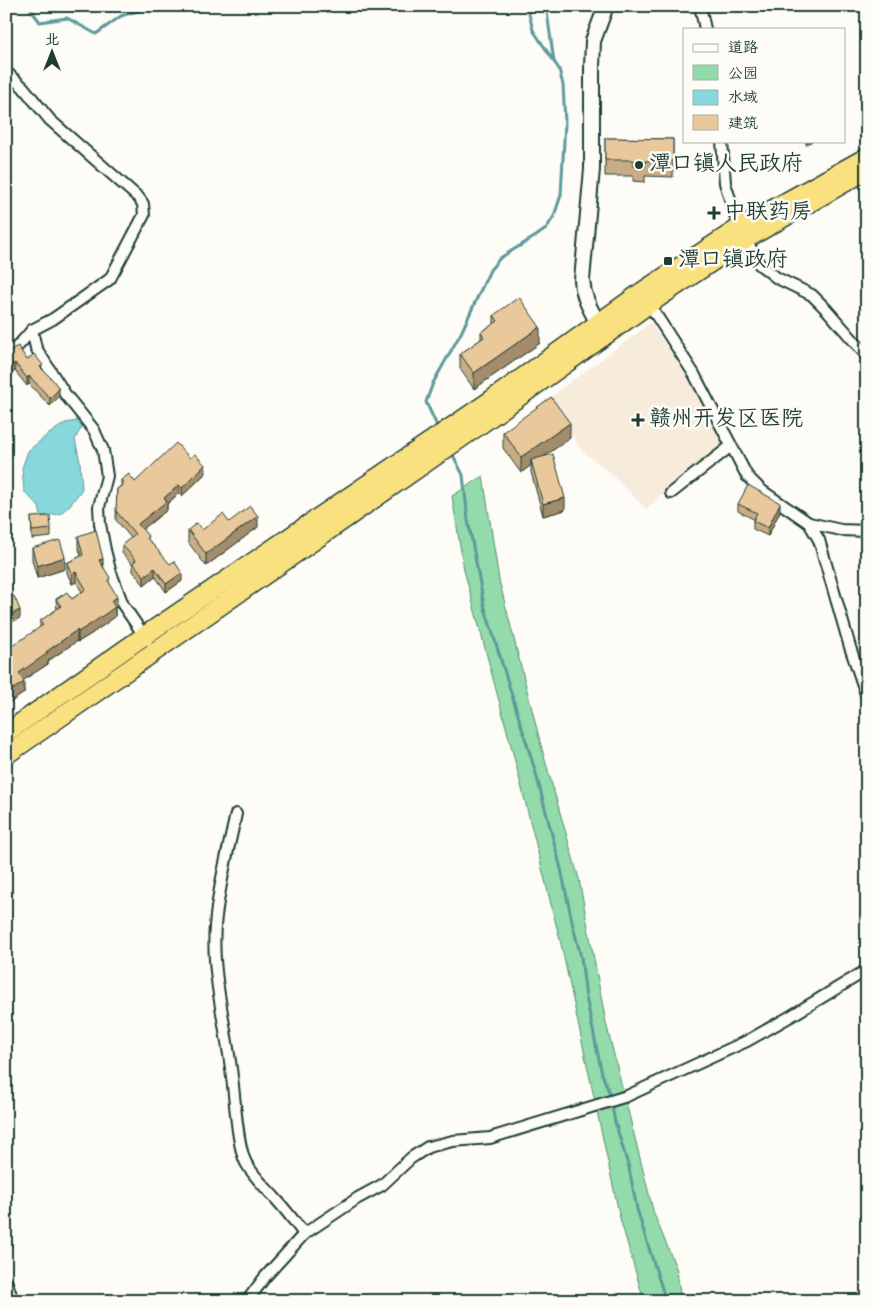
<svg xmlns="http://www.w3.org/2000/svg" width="873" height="1307" viewBox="0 0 873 1307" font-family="'Indie Flower','LXGW WenKai TC',sans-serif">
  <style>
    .built { fill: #f7ecdb }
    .green { fill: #93dbaa; stroke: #598c6f }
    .water { fill: #86d8dd; stroke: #5d9a99 }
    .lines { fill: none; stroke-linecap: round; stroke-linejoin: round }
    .stream { stroke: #5d9a99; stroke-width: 3 }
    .street-casing { stroke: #1f3d34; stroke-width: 14 }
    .secondary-casing { stroke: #1f3d34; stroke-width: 18 }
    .highway-casing { stroke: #1f3d34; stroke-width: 21 }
    .street { stroke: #fdfcf7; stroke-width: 10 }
    .secondary { stroke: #fdfcf7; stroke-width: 14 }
    .highway { stroke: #fae180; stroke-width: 18 }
    .wall { fill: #c8ac85; stroke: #1f3d34 }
    .shaded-wall { fill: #a38c6c; stroke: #1f3d34 }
    .building { fill: #e9c89b; stroke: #1f3d34 }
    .poi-dot { fill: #1f3d34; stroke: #fdfcf7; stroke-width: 2 }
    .labels { text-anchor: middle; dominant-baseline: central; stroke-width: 5; stroke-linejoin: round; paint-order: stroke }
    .poi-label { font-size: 22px; fill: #1f3d34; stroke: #fdfcf7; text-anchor: start }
  </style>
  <rect width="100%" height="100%" fill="#fdfcf7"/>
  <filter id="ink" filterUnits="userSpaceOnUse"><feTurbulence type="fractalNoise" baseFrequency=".02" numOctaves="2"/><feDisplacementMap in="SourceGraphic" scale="10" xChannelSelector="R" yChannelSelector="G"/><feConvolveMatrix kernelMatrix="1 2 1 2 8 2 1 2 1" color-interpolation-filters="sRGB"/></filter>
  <g filter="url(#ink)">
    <polygon class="built" points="651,323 695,389 724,443 724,449 667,490 646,509 606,469 581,450 550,397"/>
    <polygon class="green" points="483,476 499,580 543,753 579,879 606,1023 654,1214 677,1270 681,1301 644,1301 620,1218 561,944 513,753 464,570 452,496"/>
    <polygon class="water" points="77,421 83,425 75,439 80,462 82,489 71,504 60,514 41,516 39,507 24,491 22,468 28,451 46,436 65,423"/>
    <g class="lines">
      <g class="stream">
        <polyline points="28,6 40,22 67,18 96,34 121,16 144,9 144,6"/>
        <polyline points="549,6 547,12 554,62"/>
        <polyline points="438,428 426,402 433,383 461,333 490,270 500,258 536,236 546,229 554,216 561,195 565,122 563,85 559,69 533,30 527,6"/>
        <polyline points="451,451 463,475 468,520 484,605 535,770 561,869 573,926 581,957 586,997 602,1074 609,1092 615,1122 629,1168 637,1209 646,1239 666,1301"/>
      </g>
      <g class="street-casing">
        <g id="street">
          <polyline points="700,6 705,29"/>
          <polyline points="6,72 23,87 50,120 139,198 143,204 144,215 110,279 53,319 32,330 36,348 65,394 94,430 103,450 107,476 99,507 100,524 105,550 110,570 123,605 147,640"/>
          <polyline points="722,141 725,183 739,228"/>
          <polyline points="746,239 759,264 777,278 812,295 827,310 867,356"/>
          <polyline points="649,304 694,374 747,476 761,490 809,523 841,530 867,531"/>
          <polyline points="6,354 18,346 32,330"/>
          <polyline points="671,493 731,446"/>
          <polyline points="809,523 819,540 850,647 867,697"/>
          <path d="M236,814C228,851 218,889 215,926C211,975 227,1029 232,1077C235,1098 237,1146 246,1163C254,1177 265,1187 275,1198C286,1210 295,1222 304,1234"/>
          <polyline points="6,1280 13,1301"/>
          <polyline points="247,1301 265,1277 304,1234 358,1198 382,1185 411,1158 428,1147 453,1141 490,1138 627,1096 747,1041 791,1016 867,970"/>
        </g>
      </g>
      <g class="secondary-casing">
        <path id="secondary" d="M598,323C590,309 583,297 582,280L592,169V67L593,41L606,6"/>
      </g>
      <g class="highway-casing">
        <g id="highway">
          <polyline points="6,733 144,636 484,405 643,291 739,228 867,157"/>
          <polyline points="6,755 477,427 649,304 746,239 867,170"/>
        </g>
      </g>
      <use href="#street" class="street"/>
      <use href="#secondary" class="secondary"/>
      <use href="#highway" class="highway"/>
    </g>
    <g class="wall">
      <polygon points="605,138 673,139 673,177 645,176 645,182 633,181 633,176 605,176"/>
      <polygon points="494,315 540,343 474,389 460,369 460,354 481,339 481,332 494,324"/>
      <polygon points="6,352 27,360 43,370 59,397 50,406 29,384 27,386 15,371"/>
      <polygon points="503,432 570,438 543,457 565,510 543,516 531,472 531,465 521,473 503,448"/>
      <polygon points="205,474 182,496 179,493 167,504 167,510 142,529 148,539 182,581 166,592 155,576 144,585 133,571 133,565 122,553 122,545 131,538 116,520 117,489 121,486 121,480 135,482"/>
      <polygon points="738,504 780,511 768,536 753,529 753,519 738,511"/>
      <polygon points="31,517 51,529 51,537 32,539"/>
      <polygon points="229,522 258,527 206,566 188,542 188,530 202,530"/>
      <polygon points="78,536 103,566 110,584 117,607 115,608 115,617 91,634 78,642 77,641 48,661 48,664 23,680 24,693 6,705 40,627 40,621 57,610 56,599 72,599 82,592 76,582 72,584 67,573 67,563 81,556 78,546"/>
      <polygon points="32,548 65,569 37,578 32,560"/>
    </g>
    <g class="shaded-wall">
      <polygon points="806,141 812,141 806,145"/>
      <polygon points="540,327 540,343 474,389 474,373"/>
      <polygon points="15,363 15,371 6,377 6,369"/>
      <polygon points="29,376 29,384 27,386 27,378"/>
      <polygon points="59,389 59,397 50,406 50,398"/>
      <polygon points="570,423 570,438 532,465 531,460 531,465 521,473 521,457"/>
      <polygon points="205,465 205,474 182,496 182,488"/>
      <polygon points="179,485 179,493 167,504 167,510 138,533 138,524 164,498"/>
      <polygon points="565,498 565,510 543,516 543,504"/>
      <polygon points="780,503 780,511 768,536 768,528"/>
      <polygon points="258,516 258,527 206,566 206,554"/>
      <polygon points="65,557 65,569 37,578 37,566"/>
      <polygon points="103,559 103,569 99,560"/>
      <polygon points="155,568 155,576 144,585 144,576"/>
      <polygon points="76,572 76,582 72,584 72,574"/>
      <polygon points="182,573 182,581 166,592 166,584"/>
      <polygon points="117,597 117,607 115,608 115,617 91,634 78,642 78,632 111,601"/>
      <polygon points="20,610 20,618 6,625 6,617"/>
      <polygon points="77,630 77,641 48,661 48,664 19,683 19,673 46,652"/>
      <polygon points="24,682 24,693 6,705 6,694"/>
    </g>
    <g class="building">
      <polygon points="605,138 673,139 673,161 645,161 645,166 633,166 634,160 605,160"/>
      <polygon points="519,297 540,327 474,373 460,354 484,337 481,332 498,321 494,315"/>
      <polygon points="18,346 27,360 34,354 43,365 40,367 53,380 59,389 50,398 29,376 27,378 15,363 6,369 6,352"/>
      <polygon points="551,397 570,423 521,457 503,432"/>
      <polygon points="176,443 190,458 195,454 205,465 182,488 179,485 164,498 167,501 138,524 148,536 147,538 170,564 174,561 182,573 166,584 155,568 144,576 133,563 136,560 122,545 135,534 116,511 117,489 124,484 121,480 129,474 135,482"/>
      <polygon points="553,454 565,498 543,504 531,460"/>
      <polygon points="748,485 780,503 768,528 753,521 757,513 738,504"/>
      <polygon points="250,506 258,516 206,554 188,530 197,523 202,530 223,514 229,522"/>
      <polygon points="50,516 51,529 32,531 31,517"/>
      <polygon points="96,530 103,559 99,560 109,576 110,579 108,580 117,597 111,601 115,607 91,624 78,632 77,630 46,652 48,653 19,673 24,682 6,694 6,650 43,625 40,621 61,606 56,599 67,592 72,599 86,589 76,572 72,574 67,563 83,555 78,536"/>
      <polygon points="60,540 65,557 37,566 32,548"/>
      <polygon points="6,587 10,598 14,596 20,610 6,617"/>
    </g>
  </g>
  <g class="poi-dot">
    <circle cx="639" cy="165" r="5"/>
    <path d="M711.5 205.5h5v5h5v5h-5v5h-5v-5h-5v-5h5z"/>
    <rect x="663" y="256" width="10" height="10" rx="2.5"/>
    <path d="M635.5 412.5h5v5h5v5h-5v5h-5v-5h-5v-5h5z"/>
  </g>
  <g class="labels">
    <g class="poi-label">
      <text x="649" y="165">潭口镇人民政府</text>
      <text x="724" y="213">中联药房</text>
      <text x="678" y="261">潭口镇政府</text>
      <text x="649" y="420">赣州开发区医院</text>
    </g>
  </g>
  <rect width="873" height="1307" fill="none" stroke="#fdfcf7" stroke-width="25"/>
  <rect x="12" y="12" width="848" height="1282" fill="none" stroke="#1f3d34" stroke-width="2" filter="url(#ink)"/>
  <rect x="683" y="28" width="162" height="115" fill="#fdfcf7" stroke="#a4b0a9"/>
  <rect x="693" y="44" width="25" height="8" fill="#fdfcf7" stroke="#a4b0a9"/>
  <text x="728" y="52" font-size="15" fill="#1f3d34">道路</text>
  <rect x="693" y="65" width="25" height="15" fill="#93dbaa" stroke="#a4b0a9"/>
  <text x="728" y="78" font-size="15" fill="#1f3d34">公园</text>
  <rect x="693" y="90" width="25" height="15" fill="#86d8dd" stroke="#a4b0a9"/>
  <text x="728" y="102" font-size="15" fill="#1f3d34">水域</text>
  <rect x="693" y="115" width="25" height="15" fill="#e9c89b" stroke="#a4b0a9"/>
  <text x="728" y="128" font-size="15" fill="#1f3d34">建筑</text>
  <g transform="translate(52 52)" stroke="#fdfcf7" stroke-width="4" paint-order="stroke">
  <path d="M0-4L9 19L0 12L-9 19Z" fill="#1f3d34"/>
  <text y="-8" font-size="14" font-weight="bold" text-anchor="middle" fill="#1f3d34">北</text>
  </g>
</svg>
